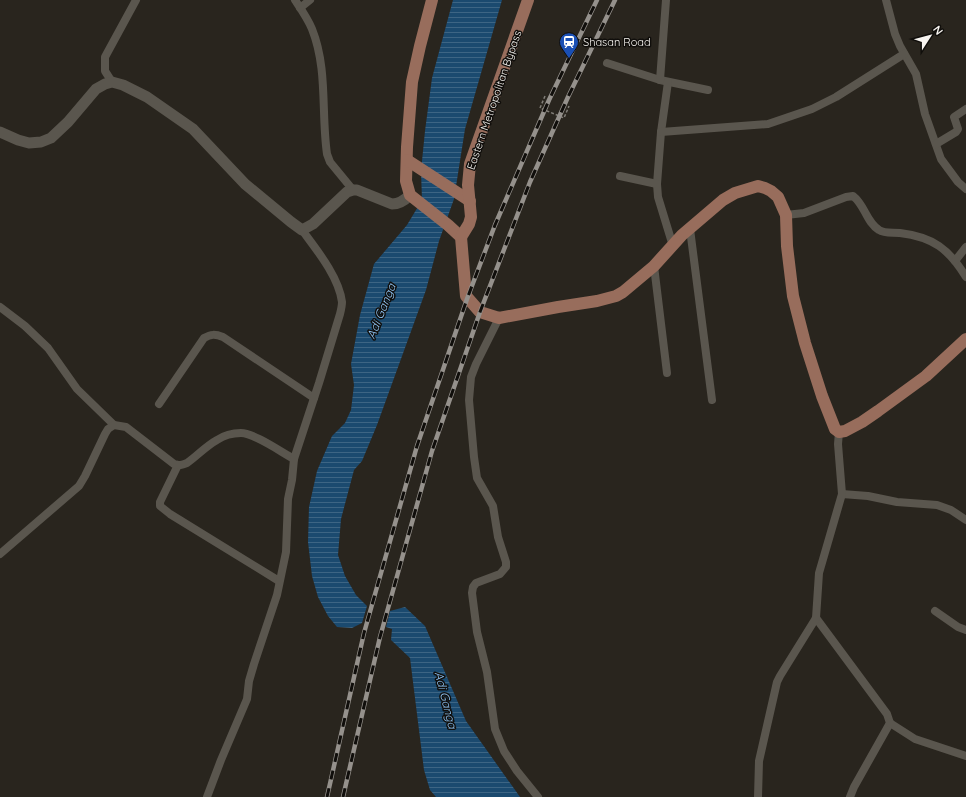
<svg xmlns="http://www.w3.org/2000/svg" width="966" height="797" viewBox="0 0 966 797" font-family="Quicksand,sans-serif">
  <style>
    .water { fill: url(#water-rules) }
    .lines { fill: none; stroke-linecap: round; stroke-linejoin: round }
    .path { stroke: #827f79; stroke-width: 1.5; stroke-dasharray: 3 2; stroke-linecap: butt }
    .minor { stroke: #5a564e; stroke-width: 8 }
    .secondary { stroke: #5a564e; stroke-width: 11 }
    .primary { stroke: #986d5c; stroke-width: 12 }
    .rail-casing { stroke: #95918c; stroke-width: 4.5 }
    .rail { stroke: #100e0b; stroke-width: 3; stroke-dasharray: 9; stroke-linecap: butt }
    .labels { text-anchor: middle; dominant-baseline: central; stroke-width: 3; stroke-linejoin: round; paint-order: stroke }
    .poi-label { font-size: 11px; fill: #f7f4f0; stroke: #100e0b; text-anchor: start }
    .street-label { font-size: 11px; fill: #f7f4f0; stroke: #100e0b }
    .water-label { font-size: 12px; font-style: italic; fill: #91c7f8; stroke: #100e0b }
  </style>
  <defs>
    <pattern id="water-rules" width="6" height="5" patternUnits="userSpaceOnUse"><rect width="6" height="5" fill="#1b4a6f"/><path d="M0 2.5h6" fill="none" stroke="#3d6584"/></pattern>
  </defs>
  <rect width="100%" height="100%" fill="#29251e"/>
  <g class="water">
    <polygon points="453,0 502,0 465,129 454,199 439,241 426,290 377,425 362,461 354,470 341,519 338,555 345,576 356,595 367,606 362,623 352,628 337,627 328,616 318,597 312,576 308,542 309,507 317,471 332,436 345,423 351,410 354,385 351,364 360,315 374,264 407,225 422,200 421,171 425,131 432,78"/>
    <polygon points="405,607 425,626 466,721 520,797 436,797 430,790 424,770 410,658 391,640 392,629 386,627 390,611"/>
  </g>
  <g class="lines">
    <polyline class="path" points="545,96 540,108 564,118 569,106"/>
    <g class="minor">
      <path d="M295,0C301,9 308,19 312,29C328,69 321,113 327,154L330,162L353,190"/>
      <polyline points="886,0 895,34 900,46 916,74 925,114 941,159 958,182 966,189"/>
      <polyline points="300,8 310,0"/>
      <polyline points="607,63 660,80 708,90"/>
      <polyline points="660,80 666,0"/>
      <polyline points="112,82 105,71 105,57 136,0"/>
      <polyline points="668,82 661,132 657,184 658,197 673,246"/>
      <polyline points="661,132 768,124 812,109 836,97 904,54"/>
      <polyline points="936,144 956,132 958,129 954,117 966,109"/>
      <polyline points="620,176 657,184"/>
      <path d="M786,215L804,213L846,197L853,196C865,205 866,222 879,230C885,234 893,232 900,233C933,237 949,249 966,277"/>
      <polyline points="690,229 712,400"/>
      <polyline points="955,261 966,247"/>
      <polyline points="654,266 667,373"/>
      <polyline points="0,307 25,326 48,348 77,389 114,425"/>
      <polyline points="499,318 476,364 471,377 469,400 474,457 477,478 493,506 498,537 506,562 506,567 500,574 476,583 473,587 472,593 477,632 487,672 495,729 504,751 517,771 538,797"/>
      <path d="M159,404L204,338C211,334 215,334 223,337L314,398"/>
      <polyline points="178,465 160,502 160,506 170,514 279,581"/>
      <polyline points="842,494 868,496 897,502 937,505 951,510 966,520"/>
      <path d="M0,554L79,486L85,476L105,434L108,429L114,425L126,427L174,464C179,466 182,465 187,463C197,456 206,446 217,440C223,436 233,433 241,433C254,433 281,452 294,459"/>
      <polyline points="935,611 958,627 966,630"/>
      <polyline points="816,618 887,714 890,723 854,787 850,797"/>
      <polyline points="890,723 915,739 966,756"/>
      <path d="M207,797L221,760L247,699L249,681L254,664L277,595L286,552L288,499L292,480L294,459L319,383L340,314C341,310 342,306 342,302C339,277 316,249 302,230"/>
      <polyline points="758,797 759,761 777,682 780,676 816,618 819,573 842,494 838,444 839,432"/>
    </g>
    <path class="secondary" d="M0,132L18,140L29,143L41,142L51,138L68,122L96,89L105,84L112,82L123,85L147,97L193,129L245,184L291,222L302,230L313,224L347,192L353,190H357L392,204C400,204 405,200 410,195"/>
    <g class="primary">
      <polyline points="432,0 420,46 412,82 407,147 406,181 410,195 448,225 461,237 466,296 480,312 499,318 558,307 597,301 616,296 623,292 654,266 682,235 723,200 735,193 758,186 765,188 771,191 778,197 786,215 787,246 793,296 805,343 822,396 835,429 839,432 845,431 862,422 878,411 926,376 966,339"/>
      <polyline points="407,160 470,201"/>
      <polyline points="461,237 469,224 471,217 468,185 470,164 528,0"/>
    </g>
    <g class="rail-casing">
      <g id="rail">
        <polyline points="327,797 364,633 417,446 467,299 495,225 549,100 597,0"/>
        <polyline points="343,797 380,637 432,451 480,312 530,182 568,97 615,0"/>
      </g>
    </g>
    <use href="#rail" class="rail"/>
  </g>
  <defs>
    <g id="station-pin" transform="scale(1)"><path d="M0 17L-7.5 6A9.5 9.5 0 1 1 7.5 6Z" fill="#1a4fb4" stroke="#100e0b"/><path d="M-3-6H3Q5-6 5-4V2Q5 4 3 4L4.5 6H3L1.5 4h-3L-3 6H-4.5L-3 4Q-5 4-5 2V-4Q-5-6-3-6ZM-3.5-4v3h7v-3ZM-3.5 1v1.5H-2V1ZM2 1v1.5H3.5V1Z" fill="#fff"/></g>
  </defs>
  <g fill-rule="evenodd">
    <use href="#station-pin" x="569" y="42"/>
  </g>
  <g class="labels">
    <g class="poi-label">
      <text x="583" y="42">Shasan Road</text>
    </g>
    <g class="street-label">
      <text transform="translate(494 100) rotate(-71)">Eastern Metropolitan Bypass</text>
    </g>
    <g class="water-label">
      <text transform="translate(381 311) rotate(-68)">Adi Ganga</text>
      <text transform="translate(446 700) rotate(76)">Adi Ganga</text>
    </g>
  </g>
  <g transform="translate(930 36) rotate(54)" stroke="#100e0b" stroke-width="3" paint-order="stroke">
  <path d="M0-3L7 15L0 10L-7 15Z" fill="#f7f4f0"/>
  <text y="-6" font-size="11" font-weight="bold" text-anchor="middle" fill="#f7f4f0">N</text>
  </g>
</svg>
